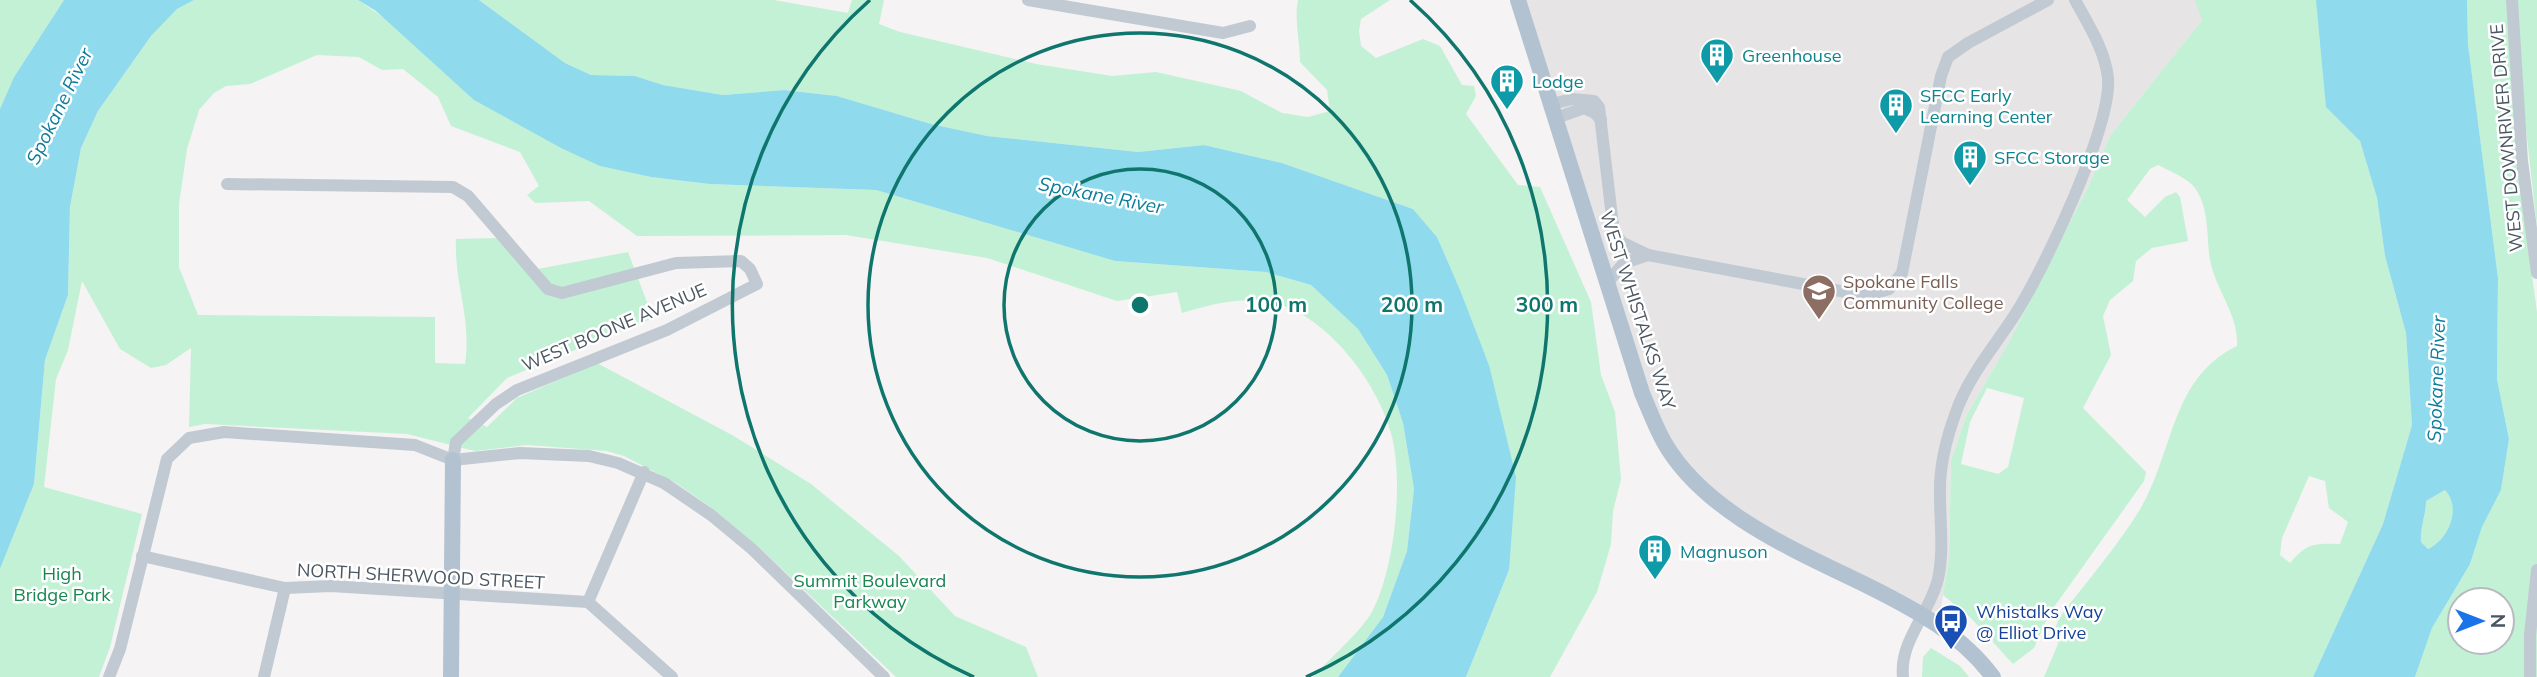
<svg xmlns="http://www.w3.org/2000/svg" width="2537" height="677" viewBox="0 0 2537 677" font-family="Mulish,sans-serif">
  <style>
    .education { fill: #e6e4e5 }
    .green { fill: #c3f1d5; fill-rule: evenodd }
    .water { fill: #90daee; fill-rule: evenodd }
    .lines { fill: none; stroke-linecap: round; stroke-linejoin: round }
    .minor { stroke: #c1cad2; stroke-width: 12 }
    .major { stroke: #b3c2d1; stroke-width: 16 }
    .ring { fill: none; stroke: #0f766e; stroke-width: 3.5 }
    .labels { text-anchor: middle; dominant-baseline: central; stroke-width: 5; stroke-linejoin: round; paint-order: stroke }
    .culture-label { font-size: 18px; fill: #0d838f; stroke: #fff; text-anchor: start }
    .street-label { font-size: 18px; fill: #4a5661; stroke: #fff }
    .education-label { font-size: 18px; fill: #785e54; stroke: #fff; text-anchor: start }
    .park-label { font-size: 18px; fill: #17864f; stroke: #fff }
    .transit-label { font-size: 18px; fill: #164399; stroke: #fff; text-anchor: start }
    .water-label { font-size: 19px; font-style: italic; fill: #0c7c9b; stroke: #fff }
    .centre { fill: #0f766e; stroke: #fff; stroke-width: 3.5 }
    .ring-label { font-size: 21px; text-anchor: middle; font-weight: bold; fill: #0f766e; stroke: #fff; stroke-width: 5; stroke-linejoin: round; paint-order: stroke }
  </style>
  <rect width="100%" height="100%" fill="#f5f3f3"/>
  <polygon class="education" points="1518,0 2235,0 2202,20 2110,136 2090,183 2008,344 1966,416 1951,461 1949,560 1941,608 1930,615 1740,516 1665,443"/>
  <g class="green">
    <polygon points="0,0 64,0 14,77 0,109"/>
    <path d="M194,0H358L601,166L651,177L709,184L876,190L1115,261L1266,272L1311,285L1358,329L1387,375L1403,423L1414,489L1407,551L1383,617L1338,677H1313C1330,658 1362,631 1373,610C1395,566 1404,480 1391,433C1377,382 1328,317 1275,303C1244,296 1212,304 1182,313L1177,292L1117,301L987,258L846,235L637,236L589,201L535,203L527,195L539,186L520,152L451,126L438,97L403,69L382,70L359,57L317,55L250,84L226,86L214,93L199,110L187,149L179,204V267L198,315L435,317V363L465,364C472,319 454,284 456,239L498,238L527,271L628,252L653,318L507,378L468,418L487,427L517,398L597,363L732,435L811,484L899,556L955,616L1026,647L1038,677H896L761,549L709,506L676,483L624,456L607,451L527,445L475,451L407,434L205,424L189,427L191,348L166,365L151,368L120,349L82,281L68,350L56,379L44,487L142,514L110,647L99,677H0V569L34,484L45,360L68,295L70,207L81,148L98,111L151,36L177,9Z"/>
    <path d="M479,0H774L848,13L852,0H884L879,24L900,32L1036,64L1112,76L1156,72L1241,91L1282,113L1308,117L1330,111L1327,90L1300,62C1300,41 1294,19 1298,0H1390L1361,19L1359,31L1361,46L1376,58L1423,39L1440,46L1462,85L1474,86L1476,96L1466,114L1518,185L1540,187L1591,302L1601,375L1615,412L1621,479L1613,511L1611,544L1597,592L1550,677H1466L1509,570L1489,365L1437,237L1413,209L1282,163L1204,145L1138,152L987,136L931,124L837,96L784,90L723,95L663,85L635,76L591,75L565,63Z"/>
    <path d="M2195,0H2340L2360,141L2377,198L2385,256L2406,333L2412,425L2383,524L2313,677H2044L2058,644L2055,629L2059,618C2086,582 2119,545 2142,506C2174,449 2172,377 2237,346C2239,315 2216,291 2210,260C2206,234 2210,210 2195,188C2188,178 2169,171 2158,165L2150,169L2127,200L2145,217L2165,197L2176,192L2180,197L2188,241L2152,248L2136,261L2133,281L2110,300L2103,316L2111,355L2083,408L2146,472L2144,481L2049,614L2034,648L2013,664L1970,617L1943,595L1949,560L1951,461L1966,416L2008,344L2090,183L2110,136L2202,20ZM1987,388L2024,398L2008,467L1998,474L1961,464L1970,422ZM2309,476L2325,481L2329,508L2348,522L2340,544C2314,543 2307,543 2290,563L2280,555L2282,538Z"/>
    <path d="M2467,0H2507L2516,161L2537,312V677H2415L2432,628L2470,564L2482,527L2501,490L2509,439L2497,379L2498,278L2468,44ZM2460,600H2502V642H2460Z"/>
    <polygon points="2516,0 2537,0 2537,226 2520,76"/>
    <path d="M2445,490C2463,508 2449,539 2428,549L2421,542C2420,527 2426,515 2426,501Z"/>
    <polygon points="1931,648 1960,666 1969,677 1922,677 1923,657"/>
  </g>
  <g class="water">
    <polygon points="64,0 194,0 177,9 151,36 98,111 81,148 70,207 68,295 45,360 34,484 0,569 0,109 14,77"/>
    <polygon points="358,0 479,0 565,63 591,75 635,76 663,85 723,95 784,90 837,96 931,124 987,136 1138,152 1204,145 1282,163 1413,209 1437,237 1460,290 1489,365 1516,477 1509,570 1466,677 1338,677 1383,617 1407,551 1414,489 1403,423 1387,375 1358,329 1311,285 1266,272 1115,261 876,190 709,184 651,177 600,166 561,148 474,100 376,11"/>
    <path d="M2316,0H2467L2468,44L2498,278L2497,379L2509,439L2501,490L2482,527L2470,564L2432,628L2415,677H2313L2383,524L2412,425L2406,333L2385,256L2377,198L2360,141L2326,107ZM2445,490C2462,508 2449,539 2428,549L2421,542C2420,527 2426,515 2426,501Z"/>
  </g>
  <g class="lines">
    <g class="minor">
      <polyline points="1028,0 1223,33 1250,26"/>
      <polyline points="2512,0 2522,161 2537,273"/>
      <polyline points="1552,104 1572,99 1594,101 1599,107 1614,234 1623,243 1648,255 1867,296 1889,289 1902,273 1941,76 1948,57 1968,43 2048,0"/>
      <polyline points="1556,118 1584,108 1595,113 1601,120"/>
      <polyline points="227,184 453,187 468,196 548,289 562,293 676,263 741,261 750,269 757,284 667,330 517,390 496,404 456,442 453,460"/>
      <polyline points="1607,283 1624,263 1648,255"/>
      <polyline points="142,556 285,588 331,586 588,602 672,677"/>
      <polyline points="588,602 644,472"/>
      <polyline points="109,677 120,649 167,459 189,438 224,432 415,445 453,460 520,453 589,456 618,463 664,483 711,515 752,549 884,677"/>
      <polyline points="264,677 285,588"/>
      <path d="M1903,677C1899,641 1930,613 1938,579C1944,551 1940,523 1940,495C1939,466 1946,439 1956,412C1969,375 1995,346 2016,313C2044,269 2112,126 2108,78C2105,50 2088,24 2075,0"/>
      <polyline points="2530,677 2530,635 2537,570"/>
    </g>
    <g class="major">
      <path d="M1518,0L1642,393C1649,409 1655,426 1664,442C1705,514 1799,552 1870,587C1916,610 1961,634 1993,677"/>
      <polyline points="451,677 453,460"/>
    </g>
  </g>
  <g class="ring">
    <circle cx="1140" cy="305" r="136"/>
    <circle cx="1140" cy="305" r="272"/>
    <path d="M974 677A407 407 0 0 1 870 0M1410 0A407 407 0 0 1 1306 677"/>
  </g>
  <defs>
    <g id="building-pin" transform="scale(1.75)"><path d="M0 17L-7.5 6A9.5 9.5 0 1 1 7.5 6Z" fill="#0f9aa8" stroke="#fff"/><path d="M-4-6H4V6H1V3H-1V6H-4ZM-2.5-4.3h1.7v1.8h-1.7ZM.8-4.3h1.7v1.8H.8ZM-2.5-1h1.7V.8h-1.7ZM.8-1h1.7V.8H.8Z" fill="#fff"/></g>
    <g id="university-pin" transform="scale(1.75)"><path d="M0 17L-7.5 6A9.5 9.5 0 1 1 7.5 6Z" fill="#8d6e63" stroke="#fff"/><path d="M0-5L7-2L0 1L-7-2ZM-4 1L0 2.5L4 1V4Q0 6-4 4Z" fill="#fff"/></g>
    <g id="bus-pin" transform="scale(1.75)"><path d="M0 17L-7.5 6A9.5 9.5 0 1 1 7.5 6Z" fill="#1a4fb4" stroke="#fff"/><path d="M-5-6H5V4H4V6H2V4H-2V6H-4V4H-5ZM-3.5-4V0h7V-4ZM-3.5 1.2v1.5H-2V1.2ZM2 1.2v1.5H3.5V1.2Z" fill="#fff"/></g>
  </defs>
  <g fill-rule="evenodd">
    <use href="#building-pin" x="1717" y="55"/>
    <use href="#building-pin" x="1507" y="81"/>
    <use href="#building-pin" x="1896" y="105"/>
    <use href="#building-pin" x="1970" y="157"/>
    <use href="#university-pin" x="1819" y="291"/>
    <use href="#building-pin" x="1655" y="551"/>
    <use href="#bus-pin" x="1951" y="621"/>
  </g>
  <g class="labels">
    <g class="culture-label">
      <text x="1742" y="55">Greenhouse</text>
      <text x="1532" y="81">Lodge</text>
      <text x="1920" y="95">SFCC Early<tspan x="1920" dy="21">Learning Center</tspan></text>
      <text x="1994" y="157">SFCC Storage</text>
      <text x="1680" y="551">Magnuson</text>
    </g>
    <g class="street-label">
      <text transform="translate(2506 138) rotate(-95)">WEST DOWNRIVER DRIVE</text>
      <text transform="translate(1638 310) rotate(72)">WEST WHISTALKS WAY</text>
      <text transform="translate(614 327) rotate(-23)">WEST BOONE AVENUE</text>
      <text transform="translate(421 576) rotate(3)">NORTH SHERWOOD STREET</text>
    </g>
    <g class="education-label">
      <text x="1843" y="281">Spokane Falls<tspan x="1843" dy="21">Community College</tspan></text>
    </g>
    <g class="park-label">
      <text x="62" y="573">High<tspan x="62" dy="21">Bridge Park</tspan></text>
      <text x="870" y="580">Summit Boulevard<tspan x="870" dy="21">Parkway</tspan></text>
    </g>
    <g class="transit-label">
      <text x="1976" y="611">Whistalks Way<tspan x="1976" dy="21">@ Elliot Drive</tspan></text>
    </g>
    <g class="water-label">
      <text transform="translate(59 106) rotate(-64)">Spokane River</text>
      <text transform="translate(1101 195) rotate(11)">Spokane River</text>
      <text transform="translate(2436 379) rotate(-88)">Spokane River</text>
    </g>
  </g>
  <circle cx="1140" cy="305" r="10" class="centre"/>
  <g class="ring-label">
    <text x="1276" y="312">100 m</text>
    <text x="1412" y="312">200 m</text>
    <text x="1547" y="312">300 m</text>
  </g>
  <g transform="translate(2481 621) rotate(90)"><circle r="33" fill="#ffffff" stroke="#b7bbc0" stroke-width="2"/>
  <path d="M0-5L12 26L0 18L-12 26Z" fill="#1a73e8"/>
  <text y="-10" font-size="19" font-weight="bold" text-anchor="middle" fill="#4a5661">N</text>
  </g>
</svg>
